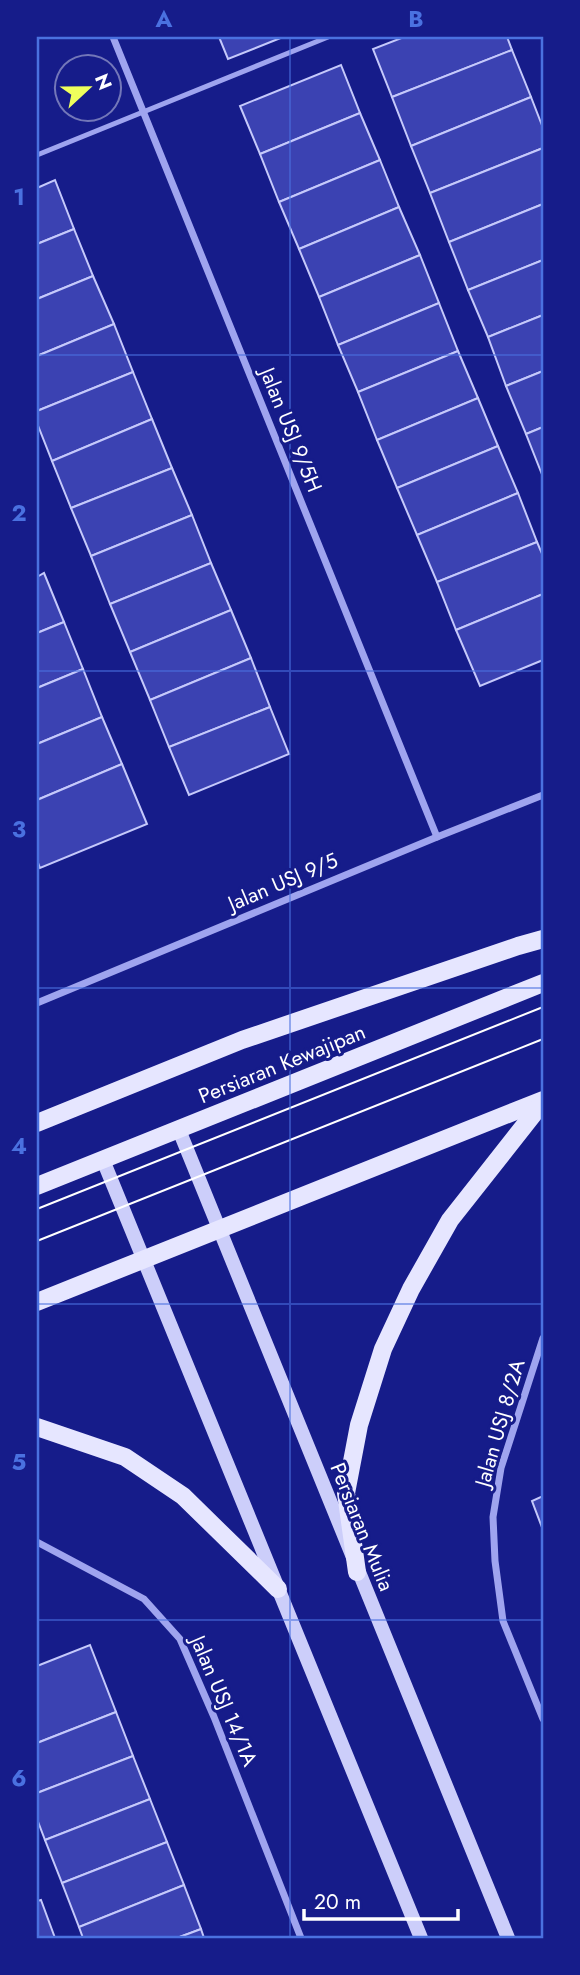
<svg xmlns="http://www.w3.org/2000/svg" width="580" height="1975" viewBox="0 0 580 1975" font-family="Jost,sans-serif">
  <style>
    .building { fill: #3b42b2; stroke: #c5c9fb; stroke-width: 2 }
    .lines { fill: none; stroke-linecap: round; stroke-linejoin: round }
    .service { stroke: #9fa4ef; stroke-width: 5 }
    .minor { stroke: #9fa4ef; stroke-width: 7 }
    .secondary { stroke: #cccefa; stroke-width: 14 }
    .primary { stroke: #e6e6ff; stroke-width: 18 }
    .tram { stroke: #fff; stroke-width: 2 }
    .grid { fill: none; stroke: #4a71e0; stroke-width: 2; stroke-opacity: 0.55 }
    .labels { text-anchor: middle; dominant-baseline: central; stroke-width: 6; stroke-linejoin: round; paint-order: stroke }
    .street-label { font-size: 21px; fill: #fff; stroke: #161c8a }
    .neatline { fill: none; stroke: #4a71e0; stroke-width: 2.5 }
    .grid-label { font-size: 23px; text-anchor: middle; font-weight: bold; fill: #4a71e0 }
  </style>
  <rect width="100%" height="100%" fill="#161c8a"/>
  <g class="building">
    <polygon points="219,37 283,37 228,59"/>
    <polygon points="404,37 507,37 512,50 392,97 373,49"/>
    <polygon points="512,50 531,97 411,146 392,97"/>
    <polygon points="341,65 360,113 260,154 240,106"/>
    <polygon points="531,97 543,128 543,148 430,193 411,146"/>
    <polygon points="360,113 380,160 279,202 260,154"/>
    <polygon points="543,148 543,204 449,242 430,193"/>
    <polygon points="380,160 399,207 299,249 279,202"/>
    <polygon points="55,180 74,229 37,244 37,188"/>
    <polygon points="543,204 543,260 468,290 449,242"/>
    <polygon points="399,207 420,255 319,297 299,249"/>
    <polygon points="74,229 93,276 37,299 37,244"/>
    <polygon points="420,255 439,303 338,345 319,297"/>
    <polygon points="543,260 543,315 488,337 468,290"/>
    <polygon points="93,276 114,324 37,356 37,299"/>
    <polygon points="439,303 458,351 358,392 338,345"/>
    <polygon points="543,315 543,371 506,386 488,337"/>
    <polygon points="114,324 133,372 37,411 37,356"/>
    <polygon points="458,351 478,398 377,440 358,392"/>
    <polygon points="543,371 543,427 526,434 506,386"/>
    <polygon points="133,372 152,419 52,461 37,423 37,411"/>
    <polygon points="478,398 498,446 397,488 377,440"/>
    <polygon points="152,419 172,468 71,508 52,461"/>
    <polygon points="543,427 543,477 526,434"/>
    <polygon points="498,446 518,493 417,535 397,488"/>
    <polygon points="172,468 192,515 91,556 71,508"/>
    <polygon points="518,493 537,542 437,582 417,535"/>
    <polygon points="192,515 211,563 110,604 91,556"/>
    <polygon points="537,542 543,556 543,594 456,630 437,582"/>
    <polygon points="211,563 231,610 130,652 110,604"/>
    <polygon points="44,573 64,622 37,633 37,577"/>
    <polygon points="543,594 543,660 480,686 456,630"/>
    <polygon points="231,610 251,658 150,700 130,652"/>
    <polygon points="64,622 83,669 37,688 37,633"/>
    <polygon points="251,658 270,707 169,747 150,700"/>
    <polygon points="83,669 102,717 37,744 37,688"/>
    <polygon points="270,707 289,754 189,795 169,747"/>
    <polygon points="102,717 122,764 37,800 37,744"/>
    <polygon points="122,764 147,824 40,868 37,860 37,800"/>
    <polygon points="543,1496 543,1530 532,1501"/>
    <polygon points="90,1645 116,1712 37,1743 37,1666"/>
    <polygon points="116,1712 133,1756 37,1793 37,1743"/>
    <polygon points="133,1756 150,1799 45,1840 37,1819 37,1793"/>
    <polygon points="150,1799 167,1842 62,1883 45,1840"/>
    <polygon points="167,1842 184,1885 79,1927 62,1883"/>
    <polygon points="184,1885 201,1929 177,1938 83,1938 79,1927"/>
    <polygon points="41,1900 55,1938 37,1938 37,1901"/>
    <polygon points="201,1929 204,1938 177,1938"/>
  </g>
  <g class="lines">
    <polyline class="service" points="37,155 328,37"/>
    <g class="minor">
      <polyline points="113,37 437,837"/>
      <polyline points="37,1003 437,837 543,795"/>
      <polyline points="543,1338 501,1468 493,1517 495,1561 503,1621 543,1719"/>
      <polyline points="37,1542 144,1599 180,1639 214,1717 301,1938"/>
    </g>
    <g class="secondary">
      <polyline points="179,1130 508,1938"/>
      <polyline points="103,1160 421,1938"/>
    </g>
    <g class="primary">
      <polyline points="37,1123 242,1040 518,946 543,939"/>
      <polyline points="37,1186 543,983"/>
      <polyline points="37,1302 543,1100"/>
      <polyline points="37,1427 125,1457 183,1496 278,1589"/>
      <polyline points="357,1572 346,1493 359,1425 383,1349 411,1289 450,1220 543,1102"/>
    </g>
    <g class="tram">
      <polyline points="37,1209 543,1007"/>
      <polyline points="37,1241 543,1039"/>
    </g>
  </g>
  <path class="grid" d="M290,37V1938M37,355H543M37,671H543M37,988H543M37,1304H543M37,1620H543"/>
  <g class="labels">
    <g class="street-label">
      <text transform="translate(291 430) rotate(68)">Jalan USJ 9/5H</text>
      <text transform="translate(283 882) rotate(-23)">Jalan USJ 9/5</text>
      <text transform="translate(282 1064) rotate(-22)">Persiaran Kewajipan</text>
      <text transform="translate(500 1423) rotate(-74)">Jalan USJ 8/2A</text>
      <text transform="translate(362 1527) rotate(68)">Persiaran Mulia</text>
      <text transform="translate(224 1701) rotate(67)">Jalan USJ 14/1A</text>
    </g>
  </g>
  <rect width="580" height="1975" fill="none" stroke="#161c8a" stroke-width="77"/>
  <g transform="translate(88 88) rotate(68)"><circle r="33" fill="#161c8a" stroke="#7377b9" stroke-width="2"/>
  <path d="M0-5L12 26L0 18L-12 26Z" fill="#efff5c"/>
  <text y="-10" font-size="19" font-weight="bold" text-anchor="middle" fill="#ffffff">N</text>
  </g>
  <path d="M304 1909v10h154v-10" fill="none" stroke="#ffffff" stroke-width="3.5"/>
  <text x="314" y="1909" font-size="21" fill="#ffffff" stroke="#161c8a" stroke-width="5" paint-order="stroke">20 m</text>
  <rect x="38" y="38" width="504" height="1899" class="neatline"/>
  <g class="grid-label">
    <text x="164" y="27">A</text>
    <text x="416" y="27">B</text>
    <text x="19" y="205">1</text>
    <text x="19" y="521">2</text>
    <text x="19" y="837">3</text>
    <text x="19" y="1154">4</text>
    <text x="19" y="1470">5</text>
    <text x="19" y="1786">6</text>
  </g>
</svg>
